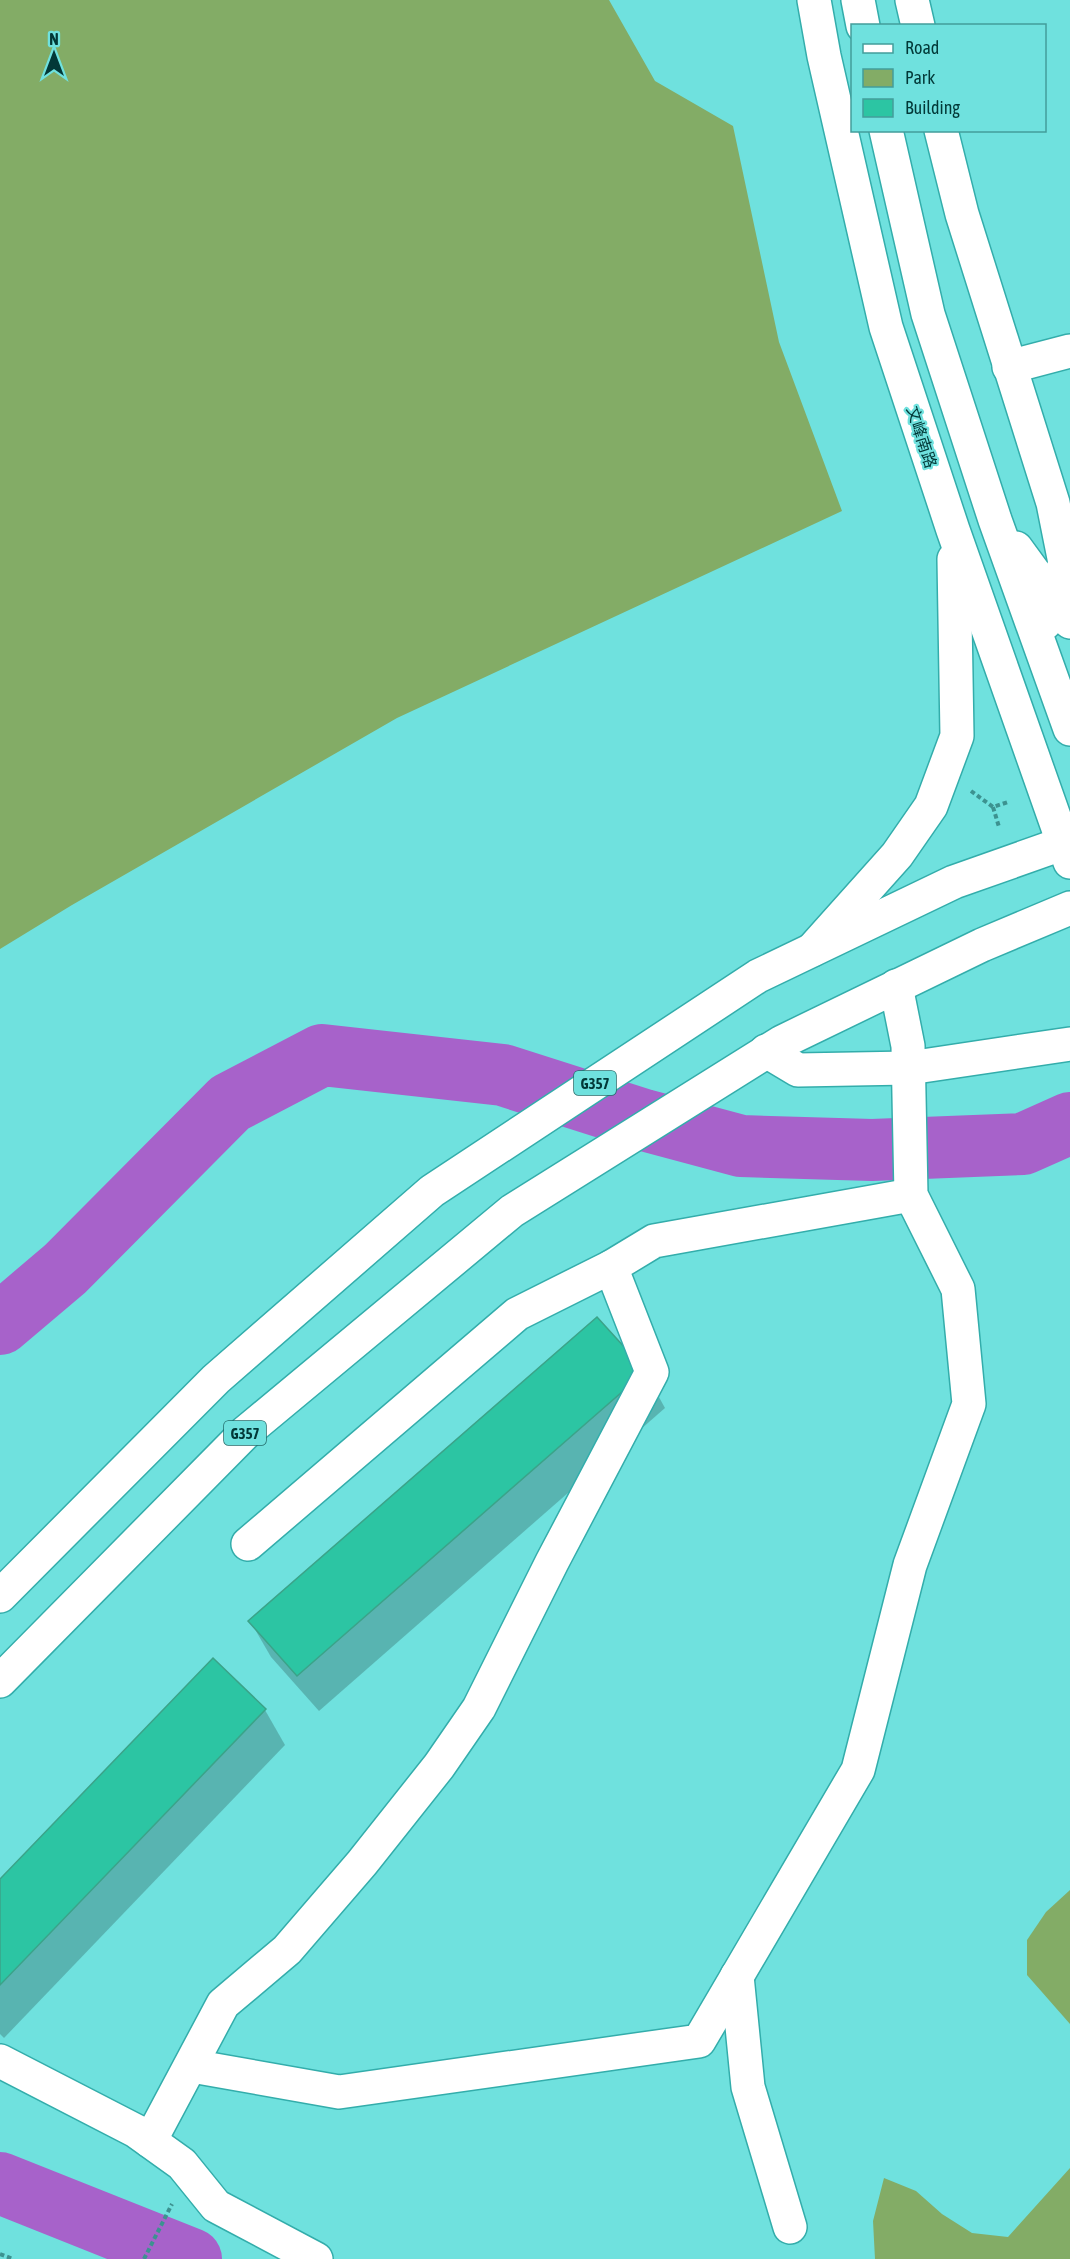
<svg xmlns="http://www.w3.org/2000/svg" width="1070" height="2259" viewBox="0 0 1070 2259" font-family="'Asap Condensed','Noto Sans SC',sans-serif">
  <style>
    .green { fill: #83ac66 }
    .shadow { fill: #0003 }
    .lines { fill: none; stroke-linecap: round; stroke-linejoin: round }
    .river { stroke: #a762ca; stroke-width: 62 }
    .building { fill: #2cc5a3; stroke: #3ba389; stroke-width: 1.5 }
    .minor-casing { stroke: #33adab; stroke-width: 36 }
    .major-casing { stroke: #33adab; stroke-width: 36 }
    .highway-casing { stroke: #33adab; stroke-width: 36 }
    .path { stroke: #3c9290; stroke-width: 4; stroke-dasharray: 4.5 3; stroke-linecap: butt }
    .minor { stroke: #fff; stroke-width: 33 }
    .major { stroke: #fff; stroke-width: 33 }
    .highway { stroke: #fff; stroke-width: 33 }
    .labels { text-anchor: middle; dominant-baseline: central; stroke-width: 4.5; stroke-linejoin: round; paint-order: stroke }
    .shield { fill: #6fe1de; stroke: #236b69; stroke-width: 1.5 }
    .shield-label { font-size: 15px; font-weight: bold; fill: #023837 }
    .street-label { font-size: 16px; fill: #023837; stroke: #6fe1de }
  </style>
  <rect width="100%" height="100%" fill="#6fe1de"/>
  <g class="green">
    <polygon points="0,0 609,0 655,81 733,126 779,342 842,511 397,718 72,905 0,949"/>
    <polygon points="1070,1890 1070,2024 1027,1975 1027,1940 1046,1912"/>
    <polygon points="1070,2168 1070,2259 875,2259 873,2221 884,2178 916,2191 942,2214 972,2233 1008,2237"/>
  </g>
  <g class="shadow">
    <polygon points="645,1372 665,1408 319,1711 271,1657 250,1621"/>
    <polygon points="265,1710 285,1745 4,2038 0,2034 0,1881"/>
  </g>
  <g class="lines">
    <g class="river">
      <polyline points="0,1324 65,1269 230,1103 322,1055 503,1075 644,1120 741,1146 872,1150 1023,1144 1070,1123"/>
      <polyline points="0,2183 191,2259"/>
    </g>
  </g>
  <g class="building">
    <polygon points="597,1317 646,1371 297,1676 248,1621"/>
    <polygon points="213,1658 266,1709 0,1985 0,1879"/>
  </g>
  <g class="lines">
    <g class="minor-casing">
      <g id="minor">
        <polyline points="912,0 918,26"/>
        <polyline points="941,130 962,214 1053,503 1065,563 1045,623"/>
        <polyline points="1009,367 1070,351"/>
        <polyline points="766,1051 798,1070 909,1068 1070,1044"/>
        <polyline points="248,1544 517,1314 611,1267"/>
        <polyline points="737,1976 748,2087 790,2227"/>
        <polyline points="0,2061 136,2131 182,2164 216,2206 316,2259"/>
        <polyline points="192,2066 339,2092 699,2041 858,1770 910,1565 969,1404 958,1289 911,1195 908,1046 896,986"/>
        <polyline points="150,2141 223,2004 287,1950 362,1863 439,1766 479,1708 552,1562 652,1372 611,1267 654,1241 911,1195"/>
      </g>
    </g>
    <g class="major-casing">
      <g id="major">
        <polyline points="814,0 824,56 886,327 953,530 1070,862"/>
        <polyline points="858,0 863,26"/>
        <polyline points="886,130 928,314 995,520 1070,729"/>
        <polyline points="1016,548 1070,622"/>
        <polyline points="812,950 897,855 931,806 957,736 954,559"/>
      </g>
    </g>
    <g class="highway-casing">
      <g id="highway">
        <polyline points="0,1596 216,1379 432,1191 758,976 954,882 1070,841"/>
        <polyline points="0,1681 246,1432 512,1211 782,1042 982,945 1070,908"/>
      </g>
    </g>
    <g class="path">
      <polyline points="971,791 993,807 1008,802"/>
      <polyline points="993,807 999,827"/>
      <polyline points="0,2254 13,2259"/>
      <polyline points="144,2259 172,2204"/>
    </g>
    <use href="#minor" class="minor"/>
    <use href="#major" class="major"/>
    <use href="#highway" class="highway"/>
  </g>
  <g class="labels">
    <g class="shield">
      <rect x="574" y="1071" width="42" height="24" rx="4.5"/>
      <rect x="224" y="1421" width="42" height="24" rx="4.5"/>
    </g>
    <g class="shield-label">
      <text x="595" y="1083">G357</text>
      <text x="245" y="1433">G357</text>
    </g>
    <g class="street-label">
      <text transform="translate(922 437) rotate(72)">文峰南路</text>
    </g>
  </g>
  <rect x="851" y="24" width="195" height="108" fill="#6fe1de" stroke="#439d9b" stroke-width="1.5"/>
  <rect x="863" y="44" width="30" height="9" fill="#ffffff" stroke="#439d9b" stroke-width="1.5"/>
  <text x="905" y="54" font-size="18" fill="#023837">Road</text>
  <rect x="863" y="69" width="30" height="18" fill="#83ac66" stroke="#439d9b" stroke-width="1.5"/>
  <text x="905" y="84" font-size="18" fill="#023837">Park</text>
  <rect x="863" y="99" width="30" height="18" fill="#2cc5a3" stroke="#439d9b" stroke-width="1.5"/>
  <text x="905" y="114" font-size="18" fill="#023837">Building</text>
  <g transform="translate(54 54)" stroke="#6fe1de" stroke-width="4.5" paint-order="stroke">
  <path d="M0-4.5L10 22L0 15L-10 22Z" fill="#023837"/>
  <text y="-9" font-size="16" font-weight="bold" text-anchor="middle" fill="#023837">N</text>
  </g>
</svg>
